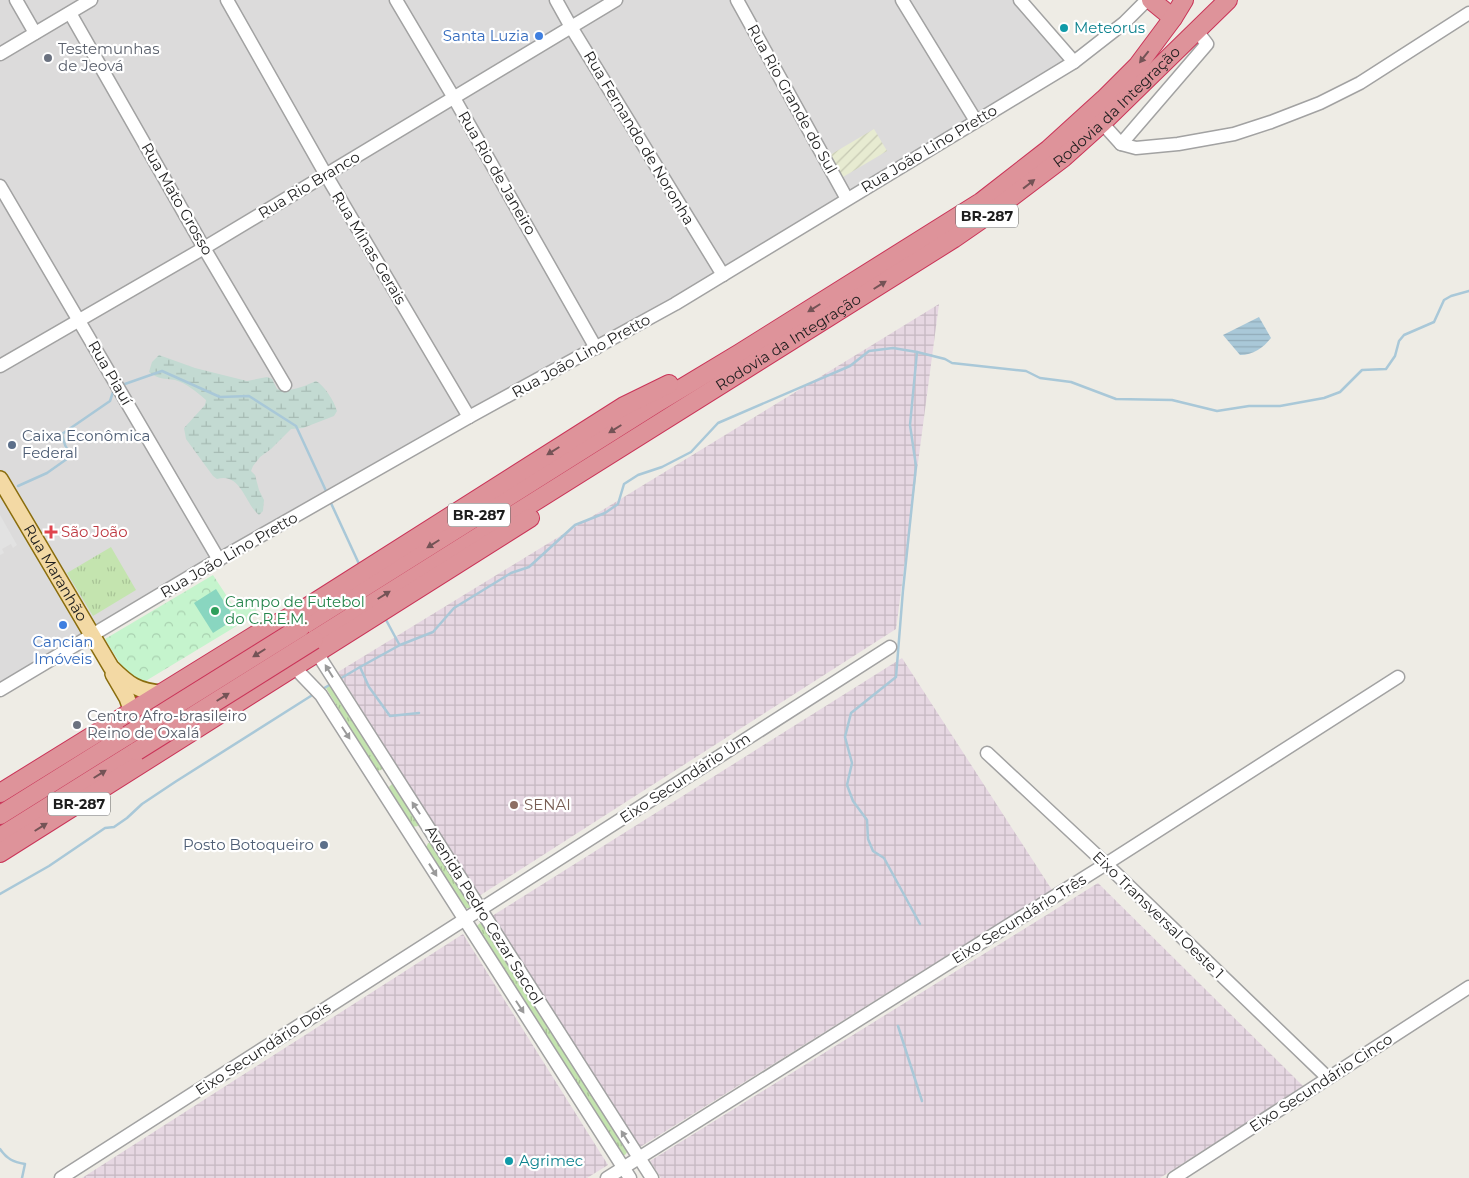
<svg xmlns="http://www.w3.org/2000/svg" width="1469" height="1178" font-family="Montserrat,sans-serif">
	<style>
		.residential { fill: #dcdbdb }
		.industrial { fill: url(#industrial-grid) }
		.farmland { fill: url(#farmland-furrows) }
		.grass { fill: url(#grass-tufts) }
		.wetland { fill: url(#wetland-marsh) }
		.park { fill: url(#park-crowns) }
		.pitch { fill: #89d6c0 }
		.parking { fill: #e2e2e2 }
		.water { fill: url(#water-rules) }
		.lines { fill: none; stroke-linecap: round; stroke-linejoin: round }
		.stream { stroke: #a9c8d8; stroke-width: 2.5 }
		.minor-casing { stroke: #a2a2a2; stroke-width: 15 }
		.major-casing { stroke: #8a6d0d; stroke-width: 18 }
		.highway-casing { stroke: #ca3458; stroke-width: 20 }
		.minor { stroke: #fff; stroke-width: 12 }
		.major { stroke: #f3d9a4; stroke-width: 15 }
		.highway { stroke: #de939a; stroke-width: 18 }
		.highway-bridge-casing { stroke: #ca3458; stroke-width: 20; stroke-linecap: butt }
		.highway-bridge { stroke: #de939a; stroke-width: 18 }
		.oneway { fill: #745356 }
		.oneway2 { fill: #9a9a9a }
		.culture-dot { fill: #0f9aa8; stroke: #fff; stroke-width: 2 }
		.shop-dot { fill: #3f7fe0; stroke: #fff; stroke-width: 2 }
		.worship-dot { fill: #6b7280; stroke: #fff; stroke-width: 2 }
		.service-dot { fill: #5c6f8a; stroke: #fff; stroke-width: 2 }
		.health-dot { fill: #e0444e; stroke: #fff; stroke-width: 2 }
		.leisure-dot { fill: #2e9e5b; stroke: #fff; stroke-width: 2 }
		.education-dot { fill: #8d6e63; stroke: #fff; stroke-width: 2 }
		.labels { text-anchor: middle; stroke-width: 4.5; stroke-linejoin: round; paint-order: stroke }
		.shield { fill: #fff; stroke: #626262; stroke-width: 1 }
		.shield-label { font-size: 14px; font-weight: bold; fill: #1e1e1e }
		.culture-label { font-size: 15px; fill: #0d838f; stroke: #fff; text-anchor: start }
		.shop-label { font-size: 15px; fill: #366cbe; stroke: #fff; text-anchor: end }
		.worship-label { font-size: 15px; fill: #5b616d; stroke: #fff; text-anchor: start }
		.street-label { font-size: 15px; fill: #1e1e1e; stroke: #fff }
		.service-label { font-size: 15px; fill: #4e5e75; stroke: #fff; text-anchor: start }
		.health-label { font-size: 15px; fill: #be3a42; stroke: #fff; text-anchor: start }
		.leisure-label { font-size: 15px; fill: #27864d; stroke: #fff; text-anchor: start }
		.education-label { font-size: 15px; fill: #785e54; stroke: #fff; text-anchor: start }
	</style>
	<defs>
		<pattern id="industrial-grid" width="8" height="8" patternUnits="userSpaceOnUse" patternTransform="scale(1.25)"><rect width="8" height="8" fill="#e6d7e2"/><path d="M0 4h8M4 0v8" fill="none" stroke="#c5b8c1"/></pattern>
		<pattern id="farmland-furrows" width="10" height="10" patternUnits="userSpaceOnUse" patternTransform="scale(1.25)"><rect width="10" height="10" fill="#e7ebd1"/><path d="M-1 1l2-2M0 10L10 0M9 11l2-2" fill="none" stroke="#c6c9b3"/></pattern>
		<pattern id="grass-tufts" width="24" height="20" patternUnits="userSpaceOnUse" patternTransform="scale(1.25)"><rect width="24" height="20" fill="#c4e4af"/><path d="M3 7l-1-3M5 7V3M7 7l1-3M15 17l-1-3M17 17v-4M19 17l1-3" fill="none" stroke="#a8c396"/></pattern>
		<pattern id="wetland-marsh" width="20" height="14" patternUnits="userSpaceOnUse" patternTransform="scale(1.25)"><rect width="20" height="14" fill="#c3dad2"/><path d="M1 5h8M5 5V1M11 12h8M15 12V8" fill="none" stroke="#a7bbb4"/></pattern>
		<pattern id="park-crowns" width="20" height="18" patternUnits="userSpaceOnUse" patternTransform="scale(1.25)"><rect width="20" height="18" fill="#c5f4cd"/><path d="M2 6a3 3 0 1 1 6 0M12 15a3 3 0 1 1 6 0" fill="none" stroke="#a9d1b0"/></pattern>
		<pattern id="water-rules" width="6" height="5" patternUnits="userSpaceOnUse" patternTransform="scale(1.25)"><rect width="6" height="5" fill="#a9c8d8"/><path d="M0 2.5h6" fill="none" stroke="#91abb9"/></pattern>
	</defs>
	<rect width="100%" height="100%" fill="#eeece5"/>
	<path class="residential" d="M 0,0 L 1020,0 L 1074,62 L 847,199 L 0,690 Z"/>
	<g class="industrial">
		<path d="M 939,304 L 896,629 L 479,896 L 338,672 Z"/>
		<path d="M 902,658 L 1052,890 L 637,1149 L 492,916 Z"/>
		<path d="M 1098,883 L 1303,1086 L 1160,1178 L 661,1178 L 650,1161 Z"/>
		<path d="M 463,934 L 608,1165 L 587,1178 L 82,1178 Z"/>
	</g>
	<path class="farmland" d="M 874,129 L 887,151 L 843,177 L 830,155 Z"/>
	<g class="grass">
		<path d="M 111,547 L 136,590 L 93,616 L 67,573 Z"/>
		<path d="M 333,684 L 384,766 L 381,770 L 376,771 L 326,688 Z"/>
		<path d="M 392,784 L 397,784 L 421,822 L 418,826 L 412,827 L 392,795 L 389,787 Z"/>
		<path d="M 428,843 L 434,844 L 471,902 L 471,908 L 464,908 L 426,848 Z"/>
		<path d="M 480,923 L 485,925 L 628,1151 L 625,1155 L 620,1155 L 479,932 L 477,926 Z"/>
	</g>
	<path class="wetland" d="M 159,355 L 195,368 L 247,381 L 267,377 L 272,379 L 277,389 C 289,393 305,386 316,381 C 325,386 334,401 337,411 L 334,416 L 303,428 L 291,429 L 271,449 L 260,457 L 253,466 L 251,471 L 255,475 L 259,490 L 264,500 L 263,511 L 259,515 C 245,504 241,472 217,479 L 213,476 L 186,439 L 184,428 L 205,405 L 206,400 C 197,392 186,383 175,380 C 164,378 159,380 149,372 L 152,362 Z"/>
	<path class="park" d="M 213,575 L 232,604 L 251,602 L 258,613 L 144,682 L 126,673 L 105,639 Z"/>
	<path class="pitch" d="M 216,589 L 235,619 L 213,633 L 194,603 Z"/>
	<path class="parking" d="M 0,515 L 17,545 L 13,548 L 11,544 L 2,549 L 4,553 L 0,555 Z"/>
	<path class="water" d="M 1259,317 L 1271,338 C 1263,348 1253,355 1240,355 L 1223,335 Z"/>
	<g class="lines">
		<g class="stream">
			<path d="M 917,352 L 910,425 L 916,466 L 903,590 L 896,677 L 851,713 L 845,737 L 852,763 L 847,785 L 853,801 L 867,820 L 868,839 L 873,851 L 884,858 L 920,924"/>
			<path d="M 122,385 L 162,371 L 220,397 L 249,396 L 296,426 L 327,493"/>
			<path d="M 18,486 L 47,473 L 71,456 L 65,445 L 62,434 L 110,401 L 113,392"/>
			<path d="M 330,501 L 360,566"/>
			<path d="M 385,618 L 399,644"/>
			<path d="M 338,680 L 360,667"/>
			<path d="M 321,690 L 331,684"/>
			<path d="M 419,713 L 390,716 L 369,687 L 360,667 L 400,645 L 433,632 L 454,608 L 511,573 L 529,567 L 575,525 L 605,513 L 618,504 L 624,484 L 638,475 L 662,467 L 691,452 L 718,423 L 850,366 L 869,351 L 893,348 L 917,352 L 945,359 L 952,363 L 1026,371 L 1040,378 L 1071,382 L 1116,399 L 1172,400 L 1217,411 L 1249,406 L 1280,406 L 1324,398 L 1340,392 L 1362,370 L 1386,369 L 1395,356 L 1399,341 L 1404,335 L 1434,322 L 1444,300 L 1451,296 L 1469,291"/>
			<path d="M 0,894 L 49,866 L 105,828 L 114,827 L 127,818 L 142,804 L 175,782 L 314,694"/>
			<path d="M 898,1026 L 922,1101"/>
			<path d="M 0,1149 C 7,1159 13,1162 25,1164 L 22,1178"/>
		</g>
		<defs>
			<g id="minor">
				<path d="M 16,0 L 35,33"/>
				<path d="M 227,0 L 326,175 L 469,417"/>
				<path d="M 396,0 L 454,98 L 596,348"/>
				<path d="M 556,0 L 571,27 L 723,275"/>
				<path d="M 737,0 L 847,199"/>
				<path d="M 902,0 L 976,121"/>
				<path d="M 1020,0 L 1074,62"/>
				<path d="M 70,13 L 204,248 L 285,385"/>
				<path d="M 0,54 L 91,0"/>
				<path d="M 1102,123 L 1121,144 L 1136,148 L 1178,144 L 1234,134 L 1271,122 L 1320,103 L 1360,83 L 1469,13"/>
				<path d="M 1121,144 L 1207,44 L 1197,31"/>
				<path d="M 0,186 L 219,560"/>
				<path d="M 0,366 L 204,248 L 616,0"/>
				<path d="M 317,653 L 652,1178"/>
				<path d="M 294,667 L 321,695 L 630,1178"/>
				<path d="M 0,690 L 211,564 L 469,417 L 675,304 L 1074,62 L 1124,23 L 1147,0"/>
				<path d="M 987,753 L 1106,864 L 1328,1078"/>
				<path d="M 61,1178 L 890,647"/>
				<path d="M 607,1178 L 1106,864 L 1398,677"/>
				<path d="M 1174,1178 L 1469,987"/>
			</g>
			<g id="major">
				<path id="s1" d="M 0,479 L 111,667 C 128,684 138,692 163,693"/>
				<path d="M 113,674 L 127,698 L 132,712"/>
			</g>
			<g id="highway">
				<path d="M 1151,0 L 1173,18"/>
				<path d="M 301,627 L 657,403 L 740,353 L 981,202 L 1049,149 L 1104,99 L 1138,65 L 1173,18 L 1184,0"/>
				<path id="s2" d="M 314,640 L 953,239 L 992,212 L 1063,158 L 1102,123 L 1228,0"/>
				<path d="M 0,793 L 257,634 L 301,611 L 624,406 L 669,384"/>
				<path d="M 0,815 L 128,735"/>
				<path d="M 0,837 L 137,751"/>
				<path d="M 0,853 L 530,518"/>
			</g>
		</defs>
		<use href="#minor" class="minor-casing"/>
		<use href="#major" class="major-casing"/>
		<use href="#highway" class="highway-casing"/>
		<use href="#minor" class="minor"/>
		<use href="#major" class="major"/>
		<use href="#highway" class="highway"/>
		<defs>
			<g id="highway-bridge">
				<path d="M 128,735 L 301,627"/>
				<path d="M 137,751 L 314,640"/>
			</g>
		</defs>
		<use href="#highway-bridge" class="highway-bridge-casing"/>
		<use href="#highway-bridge" class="highway-bridge"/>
	</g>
	<defs><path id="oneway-solid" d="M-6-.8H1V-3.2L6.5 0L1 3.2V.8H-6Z" transform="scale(1.25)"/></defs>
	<g class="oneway">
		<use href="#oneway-solid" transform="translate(1144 57) rotate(128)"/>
		<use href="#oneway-solid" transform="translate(1029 184) rotate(-38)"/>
		<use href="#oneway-solid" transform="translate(880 285) rotate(-32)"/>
		<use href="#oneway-solid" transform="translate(814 308) rotate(148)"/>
		<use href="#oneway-solid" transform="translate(615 429) rotate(148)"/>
		<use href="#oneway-solid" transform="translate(553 451) rotate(148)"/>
		<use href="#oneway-solid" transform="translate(433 544) rotate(148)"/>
		<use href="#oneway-solid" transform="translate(384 595) rotate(-32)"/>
		<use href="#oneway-solid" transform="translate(259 653) rotate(148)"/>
		<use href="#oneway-solid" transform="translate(223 697) rotate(-32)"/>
		<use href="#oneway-solid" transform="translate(100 774) rotate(-32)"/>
		<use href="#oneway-solid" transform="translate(41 827) rotate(-32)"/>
	</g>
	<g class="oneway2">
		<use href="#oneway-solid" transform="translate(329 671) rotate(-122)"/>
		<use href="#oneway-solid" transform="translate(346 733) rotate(57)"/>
		<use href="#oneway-solid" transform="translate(416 808) rotate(-123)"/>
		<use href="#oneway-solid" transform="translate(433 870) rotate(58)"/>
		<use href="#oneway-solid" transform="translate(520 1007) rotate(57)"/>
		<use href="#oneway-solid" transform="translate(625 1137) rotate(-122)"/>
	</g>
	<g class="culture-dot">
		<circle cx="1064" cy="28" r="5"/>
		<circle cx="509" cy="1161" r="5"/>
	</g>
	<g class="shop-dot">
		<circle cx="539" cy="36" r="5"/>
		<circle cx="63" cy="625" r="5"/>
	</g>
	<g class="worship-dot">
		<circle cx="48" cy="58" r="5"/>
		<circle cx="77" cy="725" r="5"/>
	</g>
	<g class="service-dot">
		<circle cx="12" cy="445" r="5"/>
		<circle cx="324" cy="845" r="5"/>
	</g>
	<path class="health-dot" d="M48.5 524.5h5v5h5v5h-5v5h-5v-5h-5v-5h5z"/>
	<circle class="leisure-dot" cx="215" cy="611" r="5"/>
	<circle class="education-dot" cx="514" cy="805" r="5"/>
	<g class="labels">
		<g class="shield">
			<rect x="956" y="204.5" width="62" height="23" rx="4"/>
			<rect x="448" y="503.5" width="62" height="23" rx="4"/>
			<rect x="48" y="792.5" width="62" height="23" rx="4"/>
		</g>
		<g class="shield-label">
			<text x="987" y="221">BR-287</text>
			<text x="479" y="520">BR-287</text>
			<text x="79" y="809">BR-287</text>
		</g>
		<g class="culture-label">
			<text x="1074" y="33">Meteorus</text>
			<text x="519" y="1166">Agrimec</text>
		</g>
		<g class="shop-label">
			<text x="529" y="41">Santa Luzia</text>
			<text x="63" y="647" text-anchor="middle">Cancian<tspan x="63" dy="17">Imóveis</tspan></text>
		</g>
		<g class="worship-label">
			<text x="58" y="54">Testemunhas<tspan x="58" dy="17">de Jeová</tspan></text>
			<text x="87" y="721">Centro Afro-brasileiro<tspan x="87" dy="17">Reino de Oxalá</tspan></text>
		</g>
		<g class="street-label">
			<text transform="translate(792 99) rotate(61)" y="5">Rua Rio Grande do Sul</text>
			<text dy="5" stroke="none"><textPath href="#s2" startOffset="965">Rodovia da Integração</textPath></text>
			<text transform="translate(639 138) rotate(59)" y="5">Rua Fernando de Noronha</text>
			<text transform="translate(929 149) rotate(-31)" y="5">Rua João Lino Pretto</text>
			<text transform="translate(497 173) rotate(60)" y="5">Rua Rio de Janeiro</text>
			<text transform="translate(309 185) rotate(-31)" y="5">Rua Rio Branco</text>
			<text transform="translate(177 199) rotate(60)" y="5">Rua Mato Grosso</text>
			<text transform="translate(369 248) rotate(59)" y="5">Rua Minas Gerais</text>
			<text dy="5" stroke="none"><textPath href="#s2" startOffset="560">Rodovia da Integração</textPath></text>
			<text transform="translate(581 356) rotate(-29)" y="5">Rua João Lino Pretto</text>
			<text transform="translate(110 373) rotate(60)" y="5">Rua Piauí</text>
			<text transform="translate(229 555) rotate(-30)" y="5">Rua João Lino Pretto</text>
			<text dy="5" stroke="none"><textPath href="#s1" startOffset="109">Rua Maranhão</textPath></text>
			<text transform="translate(685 778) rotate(-33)" y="5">Eixo Secundário Um</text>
			<text transform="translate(484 915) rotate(58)" y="5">Avenida Pedro Cezar Saccol</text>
			<text transform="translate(1158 915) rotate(44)" y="5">Eixo Transversal Oeste 1</text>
			<text transform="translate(1019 919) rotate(-32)" y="5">Eixo Secundário Três</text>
			<text transform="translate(263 1049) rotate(-33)" y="5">Eixo Secundário Dois</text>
			<text transform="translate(1321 1083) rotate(-33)" y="5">Eixo Secundário Cinco</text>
		</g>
		<g class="service-label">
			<text x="22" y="441">Caixa Econômica<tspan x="22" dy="17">Federal</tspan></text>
			<text x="314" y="850" text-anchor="end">Posto Botoqueiro</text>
		</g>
		<g class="health-label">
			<text x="61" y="537">São João</text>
		</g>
		<g class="leisure-label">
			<text x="225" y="607">Campo de Futebol<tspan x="225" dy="17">do C.R.E.M.</tspan></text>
		</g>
		<g class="education-label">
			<text x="524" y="810">SENAI</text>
		</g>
	</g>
</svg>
